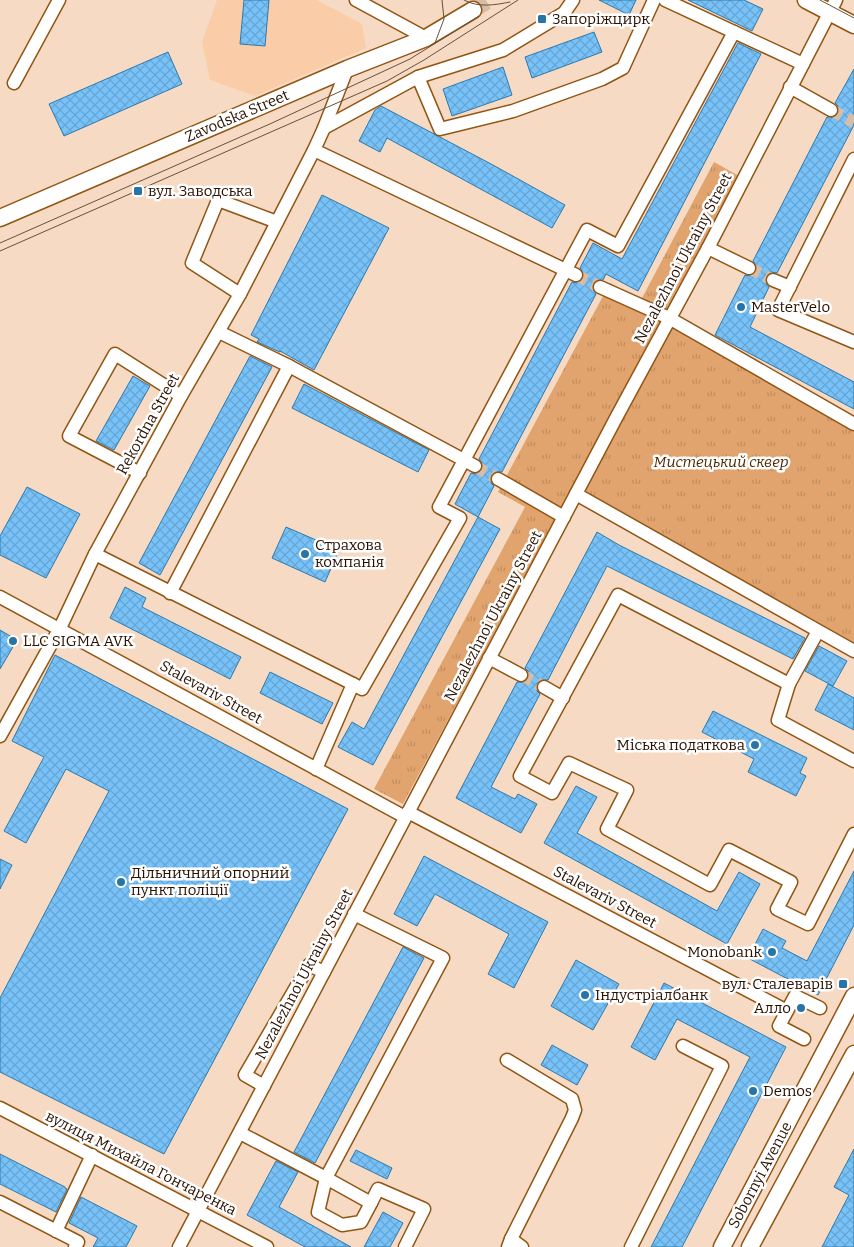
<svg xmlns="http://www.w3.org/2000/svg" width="854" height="1247" font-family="Bitter,serif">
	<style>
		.built { fill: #facda8 }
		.park { fill: url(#park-tufts) }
		.building { fill: url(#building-cross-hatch); stroke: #2d7aad }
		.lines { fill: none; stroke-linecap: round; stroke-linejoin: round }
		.minor-tunnel { stroke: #d7bca6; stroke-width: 12; stroke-dasharray: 12 6; stroke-linecap: butt }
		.major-tunnel { stroke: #d7bca6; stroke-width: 16; stroke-dasharray: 16 8; stroke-linecap: butt }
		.minor-casing { stroke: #915514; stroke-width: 15 }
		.major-casing { stroke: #915514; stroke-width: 19 }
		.minor { stroke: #fff; stroke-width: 12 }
		.major { stroke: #fff; stroke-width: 16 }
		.tram { stroke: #69503d; stroke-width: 1 }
		.poi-dot { fill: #2774a6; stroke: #fff; stroke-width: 2 }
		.labels { text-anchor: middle; stroke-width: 5; stroke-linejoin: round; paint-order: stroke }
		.poi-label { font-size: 15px; fill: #291100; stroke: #fff; text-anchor: start }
		.street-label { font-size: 15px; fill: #291100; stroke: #fff }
		.park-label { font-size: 15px; font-style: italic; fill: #4d2900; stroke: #fff }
	</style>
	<defs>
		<pattern id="park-tufts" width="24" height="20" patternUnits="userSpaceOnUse" patternTransform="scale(1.25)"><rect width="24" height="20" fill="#e1a46e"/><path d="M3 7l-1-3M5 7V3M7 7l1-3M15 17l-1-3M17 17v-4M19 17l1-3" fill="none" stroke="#c18c5e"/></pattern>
		<pattern id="building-cross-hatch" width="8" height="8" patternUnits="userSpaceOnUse" patternTransform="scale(1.25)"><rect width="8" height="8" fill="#77c2f9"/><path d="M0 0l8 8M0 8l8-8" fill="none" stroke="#67a6d4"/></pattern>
	</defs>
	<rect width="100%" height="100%" fill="#f6dac3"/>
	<path class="built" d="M 217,0 L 317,0 L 362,24 L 366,48 L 255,96 L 210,80 L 202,42 Z"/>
	<g class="park">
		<path d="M 714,162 L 739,176 L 403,804 L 374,789 L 525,507 L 498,492 L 610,283 L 641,300 Z"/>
		<path d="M 669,318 L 854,423 L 854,651 L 576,494 Z"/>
	</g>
	<g class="building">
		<path d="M 244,0 L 269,0 L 265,46 L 240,44 Z"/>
		<path d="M 599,0 L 636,0 L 629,15 Z"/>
		<path d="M 688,0 L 744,0 L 763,9 L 752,31 Z"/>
		<path d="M 594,32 L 602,52 L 532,78 L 525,57 Z"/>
		<path d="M 738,43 L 761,54 L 638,291 L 606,274 L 603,280 L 595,281 L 592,287 L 596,294 L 502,472 L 494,472 L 491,475 L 491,483 L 494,486 L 478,517 L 455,504 L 471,473 L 476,474 L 482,470 L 483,465 L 479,459 L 572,282 L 577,283 L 583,279 L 584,274 L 580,268 L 593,243 L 622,259 Z"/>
		<path d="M 168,52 L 182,84 L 64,136 L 49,104 Z"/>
		<path d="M 503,67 L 512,95 L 452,116 L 443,89 Z"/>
		<path d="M 854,69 L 854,125 L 777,273 L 771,272 L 766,276 L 765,282 L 769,287 L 750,327 L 854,382 L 854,409 L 715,335 L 745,275 L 750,276 L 756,272 L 757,267 L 753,261 L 827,117 L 835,117 L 838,114 L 838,106 L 835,103 Z"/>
		<path d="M 381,106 L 493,165 L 565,205 L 552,228 L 387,138 L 380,152 L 359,141 L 375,110 Z"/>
		<path d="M 322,195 L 389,228 L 314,370 L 280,351 L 280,352 L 257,342 L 259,339 L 251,335 Z"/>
		<path d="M 250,356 L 272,367 L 160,575 L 139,563 Z"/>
		<path d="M 133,376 L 150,386 L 114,450 L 96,441 Z"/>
		<path d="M 304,384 L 429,450 L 418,472 L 292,408 Z"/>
		<path d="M 27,487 L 80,514 L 46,578 L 0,555 L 0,536 Z"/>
		<path d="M 478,517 L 500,529 L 373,765 L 338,747 L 352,722 L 364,729 Z"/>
		<path d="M 286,527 L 339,550 L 325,582 L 272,558 Z"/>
		<path d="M 597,532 L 619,545 L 805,638 L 793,659 L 607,566 L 548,680 L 540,680 L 537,683 L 537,691 L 540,694 L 491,787 L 515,799 L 518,794 L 537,804 L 521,833 L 456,798 L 517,682 L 525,682 L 528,678 L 528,671 L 525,668 Z"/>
		<path d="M 125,587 L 146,598 L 142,607 L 241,657 L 230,679 L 110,618 Z"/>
		<path d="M 0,630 L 17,640 L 0,669 Z"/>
		<path d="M 819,646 L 847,661 L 833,686 L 805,671 Z"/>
		<path d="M 55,655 L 348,809 L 164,1154 L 0,1072 L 0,998 L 109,791 L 66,769 L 26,843 L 4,831 L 44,757 L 12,741 Z"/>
		<path d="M 270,672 L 333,703 L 322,724 L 260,693 Z"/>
		<path d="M 828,684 L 854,698 L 854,730 L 815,710 Z"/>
		<path d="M 713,711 L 807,758 L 800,773 L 806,776 L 796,796 L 748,772 L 754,759 L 702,732 Z"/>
		<path d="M 576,786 L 597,797 L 577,833 L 717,911 L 739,872 L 760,884 L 727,944 L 544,843 Z"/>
		<path d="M 424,856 L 548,922 L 514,988 L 488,974 L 509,934 L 435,894 L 417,926 L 394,914 Z"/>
		<path d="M 0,859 L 12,865 L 0,889 Z"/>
		<path d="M 854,871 L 854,925 L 818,995 L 748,958 L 763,929 L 786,941 L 782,948 L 807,961 Z"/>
		<path d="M 403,947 L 424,958 L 315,1163 L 294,1152 Z"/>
		<path d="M 576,960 L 619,984 L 593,1030 L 551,1006 Z"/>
		<path d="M 664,983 L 786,1047 L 682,1247 L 651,1247 L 750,1057 L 677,1019 L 655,1060 L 631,1047 Z"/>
		<path d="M 552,1045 L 588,1065 L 577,1085 L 541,1065 Z"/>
		<path d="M 854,1149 L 854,1247 L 822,1247 L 849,1195 L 834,1187 Z"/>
		<path d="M 356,1150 L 392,1168 L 387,1179 L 350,1161 Z"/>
		<path d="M 0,1154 L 65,1187 L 65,1188 L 67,1189 L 56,1212 L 0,1184 Z"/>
		<path d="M 276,1161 L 298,1172 L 279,1207 L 351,1247 L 305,1247 L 247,1215 Z"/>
		<path d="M 81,1197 L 137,1226 L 126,1247 L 93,1247 L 98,1238 L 69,1223 Z"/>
		<path d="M 383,1212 L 403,1223 L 390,1247 L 364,1247 Z"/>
	</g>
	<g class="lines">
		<g class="minor-tunnel">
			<path d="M 831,110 L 854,122"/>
			<path d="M 749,268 L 773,280"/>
			<path d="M 576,275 L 600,287"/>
			<path d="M 475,466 L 498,479"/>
			<path d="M 521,675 L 544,687"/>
		</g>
		<path class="major-tunnel" d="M 473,10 L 490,0"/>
		<defs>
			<g id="minor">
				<path d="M 356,0 L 426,38"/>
				<path d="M 665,0 L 803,64"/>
				<path d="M 418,77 L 440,129 L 513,111 L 602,79 L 623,68 L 654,0"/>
				<path d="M 14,83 L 59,0"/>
				<path d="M 790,87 L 831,110"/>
				<path d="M 324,128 L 418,77 L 503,50 L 564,13 L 573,0"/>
				<path d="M 314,150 L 576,275"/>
				<path d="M 854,159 L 778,310 L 854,342"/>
				<path d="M 708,248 L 749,268"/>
				<path d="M 773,280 L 790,287"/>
				<path d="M 600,287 L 669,318 L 854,424"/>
				<path d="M 240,294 L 192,263 L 218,200 L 277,222"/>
				<path d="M 219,332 L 289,366 L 475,466"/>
				<path d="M 140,473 L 69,436 L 115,354 L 181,396"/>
				<path d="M 498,479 L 564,517"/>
				<path d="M 576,494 L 854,651"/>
				<path d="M 95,554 L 353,684"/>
				<path d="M 170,593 L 289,366"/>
				<path d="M 0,597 L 405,817"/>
				<path d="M 818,631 L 789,684 L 778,720 L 854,761"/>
				<path d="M 489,658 L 521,675"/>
				<path d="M 789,684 L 618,595 L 520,776 L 552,793 L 569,763 L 627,790 L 607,829 L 710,885 L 729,850 L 791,882 L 777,909 L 808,924 L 854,834"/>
				<path d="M 544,687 L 563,698"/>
				<path d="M 0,736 L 60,628 L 95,554 L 181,396 L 240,294 L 314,150 L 324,128 L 347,69"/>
				<path d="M 316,769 L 353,684 L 362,689 L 460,518 L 439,507 L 587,230 L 618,246 L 734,32"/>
				<path d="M 408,812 L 787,1011"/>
				<path d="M 804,1039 L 779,1026 L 795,996 L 820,1008"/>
				<path d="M 507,1060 L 572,1099 L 575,1110 L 572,1118 L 511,1239"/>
				<path d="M 264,1086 L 245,1075 L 309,965 L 324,972"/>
				<path d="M 0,1108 L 267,1247"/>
				<path d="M 240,1133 L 326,1178 L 443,958 L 354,914"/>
				<path d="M 326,1178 L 371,1203 L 361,1222 L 342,1225 L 318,1212 Z"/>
				<path d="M 0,1202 L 78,1242 L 75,1247"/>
				<path d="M 371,1203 L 378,1189 L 424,1209 L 405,1247"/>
				<path d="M 56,1231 L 92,1155"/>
				<path d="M 179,1247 L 616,418 L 708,248 L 836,0"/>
				<path d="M 508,1247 L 511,1239 L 522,1247"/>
				<path d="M 631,1247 L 722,1066 L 683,1046"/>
			</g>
			<g id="major">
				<path d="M 806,0 L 854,25"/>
				<path d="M 0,218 L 347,69 L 426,38 L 473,10"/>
				<path d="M 722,1247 L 854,996"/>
				<path d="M 750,1247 L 854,1054"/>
			</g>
		</defs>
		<use href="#minor" class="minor-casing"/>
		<use href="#major" class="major-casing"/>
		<use href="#minor" class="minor"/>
		<use href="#major" class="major"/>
		<g class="tram">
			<path d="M 464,0 C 478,8 495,5 510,2"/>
			<path d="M 820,0 L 854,18"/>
			<path d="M 435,43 L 444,19 L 442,0"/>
			<path d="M 0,243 L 272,123 L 410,59 L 479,16"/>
			<path d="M 0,251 L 387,81 L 424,60 L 518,0"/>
		</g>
	</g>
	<g class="poi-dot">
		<rect x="537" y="14" width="10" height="10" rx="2.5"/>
		<rect x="133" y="186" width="10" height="10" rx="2.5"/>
		<circle cx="741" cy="307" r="5"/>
		<circle cx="305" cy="554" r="5"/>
		<circle cx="13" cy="641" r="5"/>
		<circle cx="755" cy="745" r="5"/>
		<circle cx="121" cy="882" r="5"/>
		<circle cx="772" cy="952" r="5"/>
		<rect x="838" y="979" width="10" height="10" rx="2.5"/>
		<circle cx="585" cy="995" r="5"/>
		<circle cx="801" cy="1008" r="5"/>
		<circle cx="753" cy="1091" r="5"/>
	</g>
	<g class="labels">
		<g class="poi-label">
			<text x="552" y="24">Запоріжцирк</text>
			<text x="148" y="196">вул. Заводська</text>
			<text x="751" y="312">MasterVelo</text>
			<text x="315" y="550">Страхова<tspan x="315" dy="17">компанія</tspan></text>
			<text x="23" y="646">LLC SIGMA AVK</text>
			<text x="745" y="750" text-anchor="end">Міська податкова</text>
			<text x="131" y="878">Дільничний опорний<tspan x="131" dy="17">пункт поліції</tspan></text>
			<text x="762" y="957" text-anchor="end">Monobank</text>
			<text x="833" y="989" text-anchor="end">вул. Сталеварів</text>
			<text x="595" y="1000">Індустріалбанк</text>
			<text x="791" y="1013" text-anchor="end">Алло</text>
			<text x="763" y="1096">Demos</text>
		</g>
		<g class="street-label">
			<text transform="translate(237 116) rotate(-23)" y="5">Zavodska Street</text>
			<text transform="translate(683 258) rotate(-62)" y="5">Nezalezhnoi Ukrainy Street</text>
			<text transform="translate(148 424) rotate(-61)" y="5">Rekordna Street</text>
			<text transform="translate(493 616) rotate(-62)" y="5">Nezalezhnoi Ukrainy Street</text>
			<text transform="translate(211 692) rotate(29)" y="5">Stalevariv Street</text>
			<text transform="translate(605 897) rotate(28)" y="5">Stalevariv Street</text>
			<text transform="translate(304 974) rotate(-62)" y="5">Nezalezhnoi Ukrainy Street</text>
			<text transform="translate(141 1163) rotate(27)" y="5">вулиця Михайла Гончаренка</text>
			<text transform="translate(760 1175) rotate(-62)" y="5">Sobornyi Avenue</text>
		</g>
		<g class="park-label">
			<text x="721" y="467">Мистецький сквер</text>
		</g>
	</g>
</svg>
